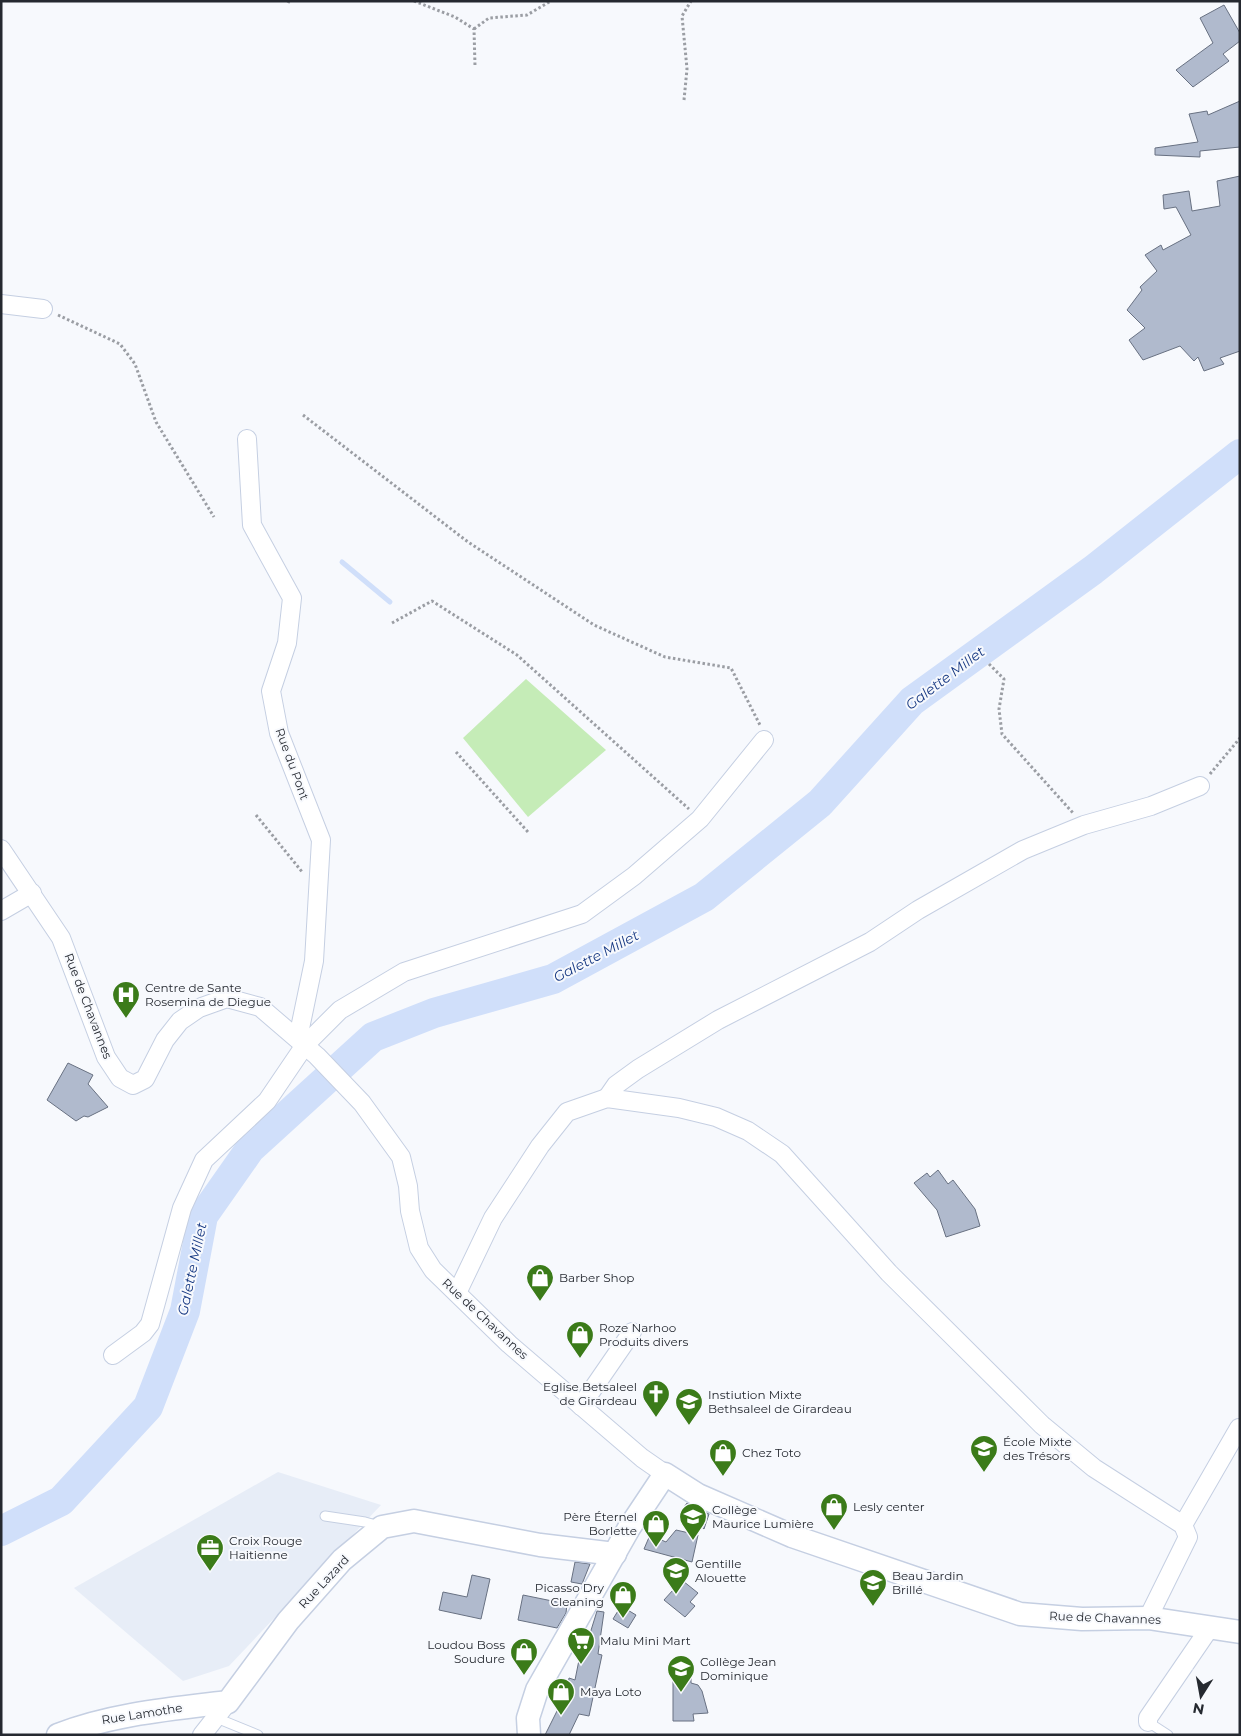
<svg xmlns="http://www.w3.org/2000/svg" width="1241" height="1736" font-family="Montserrat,sans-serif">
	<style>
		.built { fill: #e7edf7 }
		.green { fill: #c5ecb7 }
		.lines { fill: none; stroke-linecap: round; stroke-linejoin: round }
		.stream { stroke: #d0dffa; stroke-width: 5 }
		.river { stroke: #d0dffa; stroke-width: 30 }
		.building { fill: #b0bacd; stroke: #687182 }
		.service-casing { stroke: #c5cfe2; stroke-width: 11 }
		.minor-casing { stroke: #c5cfe2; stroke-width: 20 }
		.tertiary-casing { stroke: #c5cfe2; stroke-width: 25 }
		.path { stroke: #9b9ea4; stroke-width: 3; stroke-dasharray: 2.5 2.5; stroke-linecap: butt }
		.service { stroke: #fff; stroke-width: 9 }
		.minor { stroke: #fff; stroke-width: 18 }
		.tertiary { stroke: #fff; stroke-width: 22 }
		.labels { text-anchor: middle; stroke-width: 4; stroke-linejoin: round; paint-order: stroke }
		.street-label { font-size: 12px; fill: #252930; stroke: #f7f9fd }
		.poi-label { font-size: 12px; fill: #252930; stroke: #f7f9fd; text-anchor: start }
		.water-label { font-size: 14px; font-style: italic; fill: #173983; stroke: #f7f9fd }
	</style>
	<rect width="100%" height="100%" fill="#f7f9fd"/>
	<path class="built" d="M 278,1472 L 381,1505 L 229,1666 L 183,1681 L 74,1588 Z"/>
	<path class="green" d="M 526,679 L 606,750 L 528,817 L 463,738 Z"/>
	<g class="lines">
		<path class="stream" d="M 342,562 L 390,602"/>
		<path class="river" d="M 1,1531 L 61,1501 L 148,1407 L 185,1311 L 203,1216 L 250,1149 L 373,1037 L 434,1013 L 553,979 L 704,897 L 820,803 L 912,701 L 1093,570 L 1240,454"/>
	</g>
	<g class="building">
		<path d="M 1224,5 L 1240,33 L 1240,41 L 1223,54 L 1229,61 L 1193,87 L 1176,70 L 1213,43 L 1200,18 Z"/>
		<path d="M 1240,101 L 1240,147 L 1200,151 L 1200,157 L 1155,155 L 1155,148 L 1198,142 L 1189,114 L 1207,111 L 1208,115 Z"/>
		<path d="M 1240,176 L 1240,351 L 1220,358 L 1224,364 L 1204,371 L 1198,357 L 1194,361 L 1180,346 L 1143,360 L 1129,340 L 1145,328 L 1127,310 L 1142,290 L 1140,287 L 1157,271 L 1145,255 L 1161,245 L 1163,250 L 1191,235 L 1176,207 L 1164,209 L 1163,195 L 1189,191 L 1192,211 L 1220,206 L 1217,181 Z"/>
		<path d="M 68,1063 L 93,1075 L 88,1084 L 108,1107 L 88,1117 L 84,1116 L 76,1121 L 47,1100 Z"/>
		<path d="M 938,1170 L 948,1184 L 953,1180 L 975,1209 L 980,1226 L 946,1237 L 937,1210 L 914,1183 L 927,1173 L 930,1177 Z"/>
		<path d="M 687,1503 L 709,1514 L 704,1529 L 682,1510 Z"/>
		<path d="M 676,1530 L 698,1535 L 692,1562 L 644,1549 L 650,1535 L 666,1542 Z"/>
		<path d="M 575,1562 L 590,1564 L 582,1584 L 571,1582 Z"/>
		<path d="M 472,1575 L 490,1579 L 481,1619 L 439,1610 L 443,1592 L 467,1597 Z"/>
		<path d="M 678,1577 L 698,1593 L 690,1602 L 695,1606 L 685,1617 L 664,1600 L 673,1590 L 670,1587 Z"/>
		<path d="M 523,1595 L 567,1604 L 566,1613 L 557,1628 L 518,1620 Z"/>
		<path d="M 621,1606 L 636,1615 L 628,1628 L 613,1619 Z"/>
		<path d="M 597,1611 L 604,1612 L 598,1654 L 602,1655 L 589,1716 L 579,1714 L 569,1735 L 545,1735 L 558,1709 L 563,1684 L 568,1685 L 569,1678 L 575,1680 L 581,1650 L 586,1640 L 588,1640 Z"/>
		<path d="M 691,1672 L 691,1683 L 698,1685 L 702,1691 L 708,1713 L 693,1714 L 694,1721 L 673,1721 L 673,1673 Z"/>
	</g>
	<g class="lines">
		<defs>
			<g id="service">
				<path d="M 325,1516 L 365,1522 L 380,1526"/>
				<path d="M 214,1717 L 258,1735"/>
				<path d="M 1148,1722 L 1168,1735"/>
			</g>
			<g id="minor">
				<path d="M 1,304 L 43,309"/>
				<path d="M 247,439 L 252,525 L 292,598 L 287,643 L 271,691 L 279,733 L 321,840 L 314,961 L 298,1038"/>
				<path d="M 1,849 L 61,938 L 106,1057 L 120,1078 L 133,1085 L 145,1079 L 165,1040 L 180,1021 L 199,1008 L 227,998 L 260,1007 L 317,1056 L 362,1103 L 401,1157 L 408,1186 L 410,1211 L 419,1248 L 433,1270 L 509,1344 L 642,1458 L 665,1474"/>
				<path d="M 1,911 L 32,893"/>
				<path d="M 607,1098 L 616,1085 L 638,1069 L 718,1020 L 870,942 L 918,910 L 1023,850 L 1084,825 L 1151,806 L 1200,786"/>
				<path d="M 457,1293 L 493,1218 L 540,1146 L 567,1112 L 607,1098 L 679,1108 L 716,1117 L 748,1131 L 782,1154 L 889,1273 L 1042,1425 L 1094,1468 L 1183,1525 L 1188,1537 L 1148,1618"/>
				<path d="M 113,1355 L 143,1333 L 150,1324 L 182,1208 L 204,1160 L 267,1101 L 305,1045 L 340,1010 L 404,972 L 582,914 L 634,876 L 700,819 L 764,740"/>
				<path d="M 581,1406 L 632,1332"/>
				<path d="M 1183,1525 L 1239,1428"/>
				<path d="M 1148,1722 L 1148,1718 L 1211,1626"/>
				<path d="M 202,1735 L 228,1702"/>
			</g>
			<g id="tertiary">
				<path d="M 58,1735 C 112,1714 170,1709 228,1702 L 288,1621 L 342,1560 L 382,1527 L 414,1521 L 540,1545 L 615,1554"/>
				<path d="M 529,1735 L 528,1718 L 537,1690 L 629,1528 L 665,1474 L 698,1495 L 792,1536 L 1020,1614 L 1082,1619 L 1148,1618 L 1240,1632"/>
			</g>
		</defs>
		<use href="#service" class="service-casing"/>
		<use href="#minor" class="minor-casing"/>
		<use href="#tertiary" class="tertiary-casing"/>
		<g class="path">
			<path d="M 414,1 L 455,17 L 474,29 L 475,66"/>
			<path d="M 288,3 L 289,1"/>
			<path d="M 474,29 L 489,18 L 527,15 L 551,1"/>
			<path d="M 684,100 L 687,69 L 682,16 L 691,1"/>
			<path d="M 58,315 L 120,344 L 135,364 L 156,422 L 214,517"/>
			<path d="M 303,415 L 468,542 L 594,625 L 665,657 L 731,668 L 760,725"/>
			<path d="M 392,623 L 432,601 L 517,655 L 689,809"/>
			<path d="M 989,664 L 1004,679 L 999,709 L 1002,734 L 1073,813"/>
			<path d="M 456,752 L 528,832"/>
			<path d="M 1210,774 L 1240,738"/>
			<path d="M 256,815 L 303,873"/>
		</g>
		<use href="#service" class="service"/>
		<use href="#minor" class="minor"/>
		<use href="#tertiary" class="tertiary"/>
	</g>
	<defs>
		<symbol id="hospital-pin" viewBox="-11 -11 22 30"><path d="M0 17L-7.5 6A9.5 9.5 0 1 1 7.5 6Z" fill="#3b7b19" stroke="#f7f9fd"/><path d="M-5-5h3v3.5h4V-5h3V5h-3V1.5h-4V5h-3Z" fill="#fff"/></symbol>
		<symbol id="shop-pin" viewBox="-11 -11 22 30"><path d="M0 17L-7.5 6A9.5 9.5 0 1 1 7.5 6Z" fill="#3b7b19" stroke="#f7f9fd"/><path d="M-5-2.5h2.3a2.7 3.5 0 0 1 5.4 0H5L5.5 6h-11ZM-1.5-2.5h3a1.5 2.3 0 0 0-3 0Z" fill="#fff"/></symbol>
		<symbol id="church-pin" viewBox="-11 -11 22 30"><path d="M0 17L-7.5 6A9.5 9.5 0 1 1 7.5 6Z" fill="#3b7b19" stroke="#f7f9fd"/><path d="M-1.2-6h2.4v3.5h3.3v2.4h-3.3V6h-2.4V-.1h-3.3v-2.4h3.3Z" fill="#fff"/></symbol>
		<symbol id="university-pin" viewBox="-11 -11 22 30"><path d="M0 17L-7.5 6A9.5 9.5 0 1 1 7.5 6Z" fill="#3b7b19" stroke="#f7f9fd"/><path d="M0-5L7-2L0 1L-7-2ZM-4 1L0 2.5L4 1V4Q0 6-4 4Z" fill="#fff"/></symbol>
		<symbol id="school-pin" viewBox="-11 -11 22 30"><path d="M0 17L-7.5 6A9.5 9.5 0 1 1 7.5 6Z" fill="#3b7b19" stroke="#f7f9fd"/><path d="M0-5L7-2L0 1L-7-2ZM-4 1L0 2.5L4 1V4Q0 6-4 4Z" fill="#fff"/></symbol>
		<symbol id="office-pin" viewBox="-11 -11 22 30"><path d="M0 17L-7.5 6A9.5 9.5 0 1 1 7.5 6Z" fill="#3b7b19" stroke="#f7f9fd"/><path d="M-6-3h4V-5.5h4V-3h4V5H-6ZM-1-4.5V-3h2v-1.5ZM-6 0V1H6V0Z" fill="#fff"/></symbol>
		<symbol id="supermarket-pin" viewBox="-11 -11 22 30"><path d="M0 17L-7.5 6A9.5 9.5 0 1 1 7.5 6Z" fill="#3b7b19" stroke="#f7f9fd"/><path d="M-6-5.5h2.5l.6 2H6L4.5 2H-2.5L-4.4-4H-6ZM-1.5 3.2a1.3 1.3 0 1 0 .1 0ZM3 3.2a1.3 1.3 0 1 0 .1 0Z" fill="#fff"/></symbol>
	</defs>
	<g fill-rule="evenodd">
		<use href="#hospital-pin" x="110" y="979" width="32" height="43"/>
		<use href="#shop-pin" x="524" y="1262" width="32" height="43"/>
		<use href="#shop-pin" x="564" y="1319" width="32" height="43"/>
		<use href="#church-pin" x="640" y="1378" width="32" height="43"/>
		<use href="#university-pin" x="673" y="1386" width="32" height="43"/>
		<use href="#school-pin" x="968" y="1433" width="32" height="43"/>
		<use href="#shop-pin" x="707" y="1437" width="32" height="43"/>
		<use href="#shop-pin" x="818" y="1491" width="32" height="43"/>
		<use href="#school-pin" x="677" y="1501" width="32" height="43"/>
		<use href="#shop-pin" x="640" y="1508" width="32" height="43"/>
		<use href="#office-pin" x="194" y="1532" width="32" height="43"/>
		<use href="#school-pin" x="660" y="1555" width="32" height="43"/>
		<use href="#school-pin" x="857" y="1567" width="32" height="43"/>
		<use href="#shop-pin" x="607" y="1579" width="32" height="43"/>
		<use href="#supermarket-pin" x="565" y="1625" width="32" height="43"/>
		<use href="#shop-pin" x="508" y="1636" width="32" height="43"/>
		<use href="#school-pin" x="665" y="1653" width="32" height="43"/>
		<use href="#shop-pin" x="545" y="1676" width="32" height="43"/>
	</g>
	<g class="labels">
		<g class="street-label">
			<text transform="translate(292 764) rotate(70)" y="4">Rue du Pont</text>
			<text transform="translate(88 1006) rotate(69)" y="4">Rue de Chavannes</text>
			<text transform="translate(485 1319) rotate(43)" y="4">Rue de Chavannes</text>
			<text transform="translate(324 1582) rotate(-47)" y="4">Rue Lazard</text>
			<text transform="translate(1105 1618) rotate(2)" y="4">Rue de Chavannes</text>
			<text transform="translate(142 1714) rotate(-9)" y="4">Rue Lamothe</text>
		</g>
		<g class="poi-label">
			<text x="145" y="992">Centre de Sante<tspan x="145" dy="14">Rosemina de Diegue</tspan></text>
			<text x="559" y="1282">Barber Shop</text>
			<text x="599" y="1332">Roze Narhoo<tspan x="599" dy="14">Produits divers</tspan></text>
			<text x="637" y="1391" text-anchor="end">Eglise Betsaleel<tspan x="637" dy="14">de Girardeau</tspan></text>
			<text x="708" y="1399">Instiution Mixte<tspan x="708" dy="14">Bethsaleel de Girardeau</tspan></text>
			<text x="1003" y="1446">École Mixte<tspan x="1003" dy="14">des Trésors</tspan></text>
			<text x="742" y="1457">Chez Toto</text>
			<text x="853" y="1511">Lesly center</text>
			<text x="712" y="1514">Collège<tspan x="712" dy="14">Maurice Lumière</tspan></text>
			<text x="637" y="1521" text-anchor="end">Père Éternel<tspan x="637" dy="14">Borlette</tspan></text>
			<text x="229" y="1545">Croix Rouge<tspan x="229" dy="14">Haitienne</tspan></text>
			<text x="695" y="1568">Gentille<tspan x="695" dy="14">Alouette</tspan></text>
			<text x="892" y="1580">Beau Jardin<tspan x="892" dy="14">Brillé</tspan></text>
			<text x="604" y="1592" text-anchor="end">Picasso Dry<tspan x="604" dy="14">Cleaning</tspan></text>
			<text x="600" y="1645">Malu Mini Mart</text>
			<text x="505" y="1649" text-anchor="end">Loudou Boss<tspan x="505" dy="14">Soudure</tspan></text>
			<text x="700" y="1666">Collège Jean<tspan x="700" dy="14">Dominique</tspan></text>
			<text x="580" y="1696">Maya Loto</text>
		</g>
		<g class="water-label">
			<text transform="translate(945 678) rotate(-37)" y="5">Galette Millet</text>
			<text transform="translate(596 956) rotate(-28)" y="5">Galette Millet</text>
			<text transform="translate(192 1269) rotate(-78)" y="5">Galette Millet</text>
		</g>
	</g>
	<rect width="1241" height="1736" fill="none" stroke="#252930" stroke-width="5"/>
	<g transform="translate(1201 1696) rotate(191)" stroke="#f7f9fd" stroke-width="4" paint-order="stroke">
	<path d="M0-4L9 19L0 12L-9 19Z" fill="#252930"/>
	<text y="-8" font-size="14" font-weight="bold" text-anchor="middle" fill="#252930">N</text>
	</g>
</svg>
